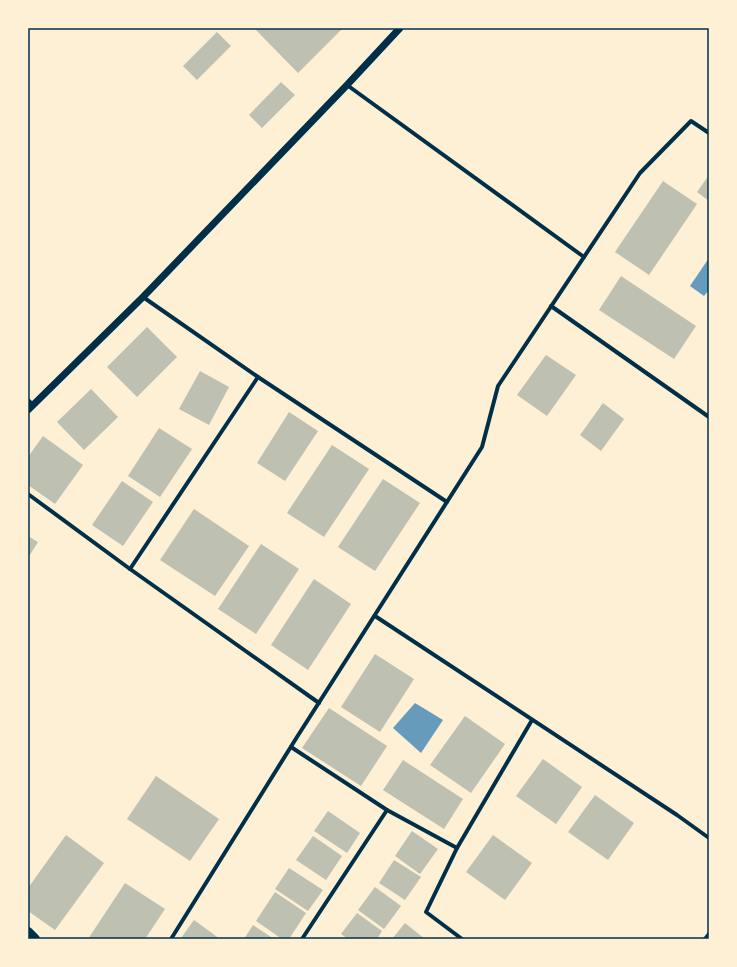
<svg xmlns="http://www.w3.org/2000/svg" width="737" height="967" font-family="'DejaVu Sans',sans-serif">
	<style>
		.water { fill: #669bbc }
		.building { fill: #bec0b2 }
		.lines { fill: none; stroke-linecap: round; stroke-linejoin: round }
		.minor { stroke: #003049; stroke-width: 4 }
		.tertiary { stroke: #003049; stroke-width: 7 }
		.primary { stroke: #003049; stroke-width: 10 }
		.neatline { fill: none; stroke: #003049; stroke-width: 1.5 }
	</style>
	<rect width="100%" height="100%" fill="#fdf0d5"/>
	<g class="water">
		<path d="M 709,258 L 709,290 L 704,296 L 690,286 Z"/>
		<path d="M 415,703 L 443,720 L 421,753 L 393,728 Z"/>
	</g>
	<g class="building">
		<path d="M 254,28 L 343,28 L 298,73 Z"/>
		<path d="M 217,32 L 231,46 L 197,80 L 183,66 Z"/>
		<path d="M 281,82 L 295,95 L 262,128 L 249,115 Z"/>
		<path d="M 709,175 L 709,201 L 697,192 Z"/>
		<path d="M 663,181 L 697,204 L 649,275 L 615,252 Z"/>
		<path d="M 621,276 L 696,326 L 674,359 L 599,310 Z"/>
		<path d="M 147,327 L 177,357 L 137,397 L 107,367 Z"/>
		<path d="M 546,355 L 576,375 L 547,416 L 517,395 Z"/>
		<path d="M 200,371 L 229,387 L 209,425 L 179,409 Z"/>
		<path d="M 91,389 L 118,417 L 84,450 L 57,422 Z"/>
		<path d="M 603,403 L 624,419 L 601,451 L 580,435 Z"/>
		<path d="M 289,412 L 318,431 L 285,481 L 257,463 Z"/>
		<path d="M 159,428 L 192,449 L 160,497 L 128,476 Z"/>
		<path d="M 43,436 L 83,465 L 55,504 L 28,485 L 28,457 Z"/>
		<path d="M 332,445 L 369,469 L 324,537 L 287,513 Z"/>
		<path d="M 383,479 L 420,503 L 375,571 L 338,547 Z"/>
		<path d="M 122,481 L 153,502 L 123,546 L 92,525 Z"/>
		<path d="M 194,509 L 249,546 L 215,596 L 160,560 Z"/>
		<path d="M 28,536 L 38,542 L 28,558 Z"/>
		<path d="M 261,544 L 299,569 L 256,634 L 218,609 Z"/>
		<path d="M 314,579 L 351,604 L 308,670 L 271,645 Z"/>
		<path d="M 375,654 L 414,679 L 380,732 L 341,707 Z"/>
		<path d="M 329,708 L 387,746 L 361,786 L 302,748 Z"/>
		<path d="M 465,716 L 505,744 L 471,793 L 430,765 Z"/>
		<path d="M 543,759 L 582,787 L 556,824 L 516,796 Z"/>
		<path d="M 403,760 L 463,799 L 444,829 L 383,790 Z"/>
		<path d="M 156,776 L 219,819 L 190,861 L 127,819 Z"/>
		<path d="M 595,795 L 634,823 L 608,860 L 568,832 Z"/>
		<path d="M 328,811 L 360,833 L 347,853 L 314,831 Z"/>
		<path d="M 412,831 L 438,849 L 420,874 L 395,856 Z"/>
		<path d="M 66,835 L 104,863 L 55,930 L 28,911 L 28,888 Z"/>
		<path d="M 493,835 L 532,863 L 505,900 L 466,872 Z"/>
		<path d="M 313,836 L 342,856 L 326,880 L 296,860 Z"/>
		<path d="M 394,860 L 421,877 L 405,900 L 379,883 Z"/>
		<path d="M 289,868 L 323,890 L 308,911 L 275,889 Z"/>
		<path d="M 125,883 L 165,909 L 145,939 L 88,939 Z"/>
		<path d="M 375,887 L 401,906 L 384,929 L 358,910 Z"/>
		<path d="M 275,892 L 306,913 L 289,939 L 282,939 L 256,921 Z"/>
		<path d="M 357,913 L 382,931 L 377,939 L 348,939 L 341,934 Z"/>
		<path d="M 194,920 L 220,939 L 183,939 L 181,938 Z"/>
		<path d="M 405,923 L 425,939 L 392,939 Z"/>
		<path d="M 253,925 L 274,939 L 244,939 Z"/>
	</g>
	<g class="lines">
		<g class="minor">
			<path d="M 347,85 L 584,257"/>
			<path d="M 143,297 L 258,377 L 447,502"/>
			<path d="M 551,306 L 709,417"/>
			<path d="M 28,400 L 33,405"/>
			<path d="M 28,494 L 130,569 L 319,703"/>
			<path d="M 130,569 L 258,377"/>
			<path d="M 375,616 L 677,815 L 709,838"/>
			<path d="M 291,747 L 387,810 L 457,848"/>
			<path d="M 171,939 L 297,737 L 482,447 L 498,386 L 640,173 L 691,121 L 709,133"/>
			<path d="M 302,939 L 387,810"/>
			<path d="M 462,939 L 426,912 L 457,848 L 532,720"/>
			<path d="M 705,939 L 709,934"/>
		</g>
		<path class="tertiary" d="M 28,410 L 143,297 L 347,85 L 400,28"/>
		<path class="primary" d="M 28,932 L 35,939"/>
	</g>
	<rect width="737" height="967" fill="none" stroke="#fdf0d5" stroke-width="58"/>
	<rect x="29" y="29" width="679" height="909" class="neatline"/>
</svg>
